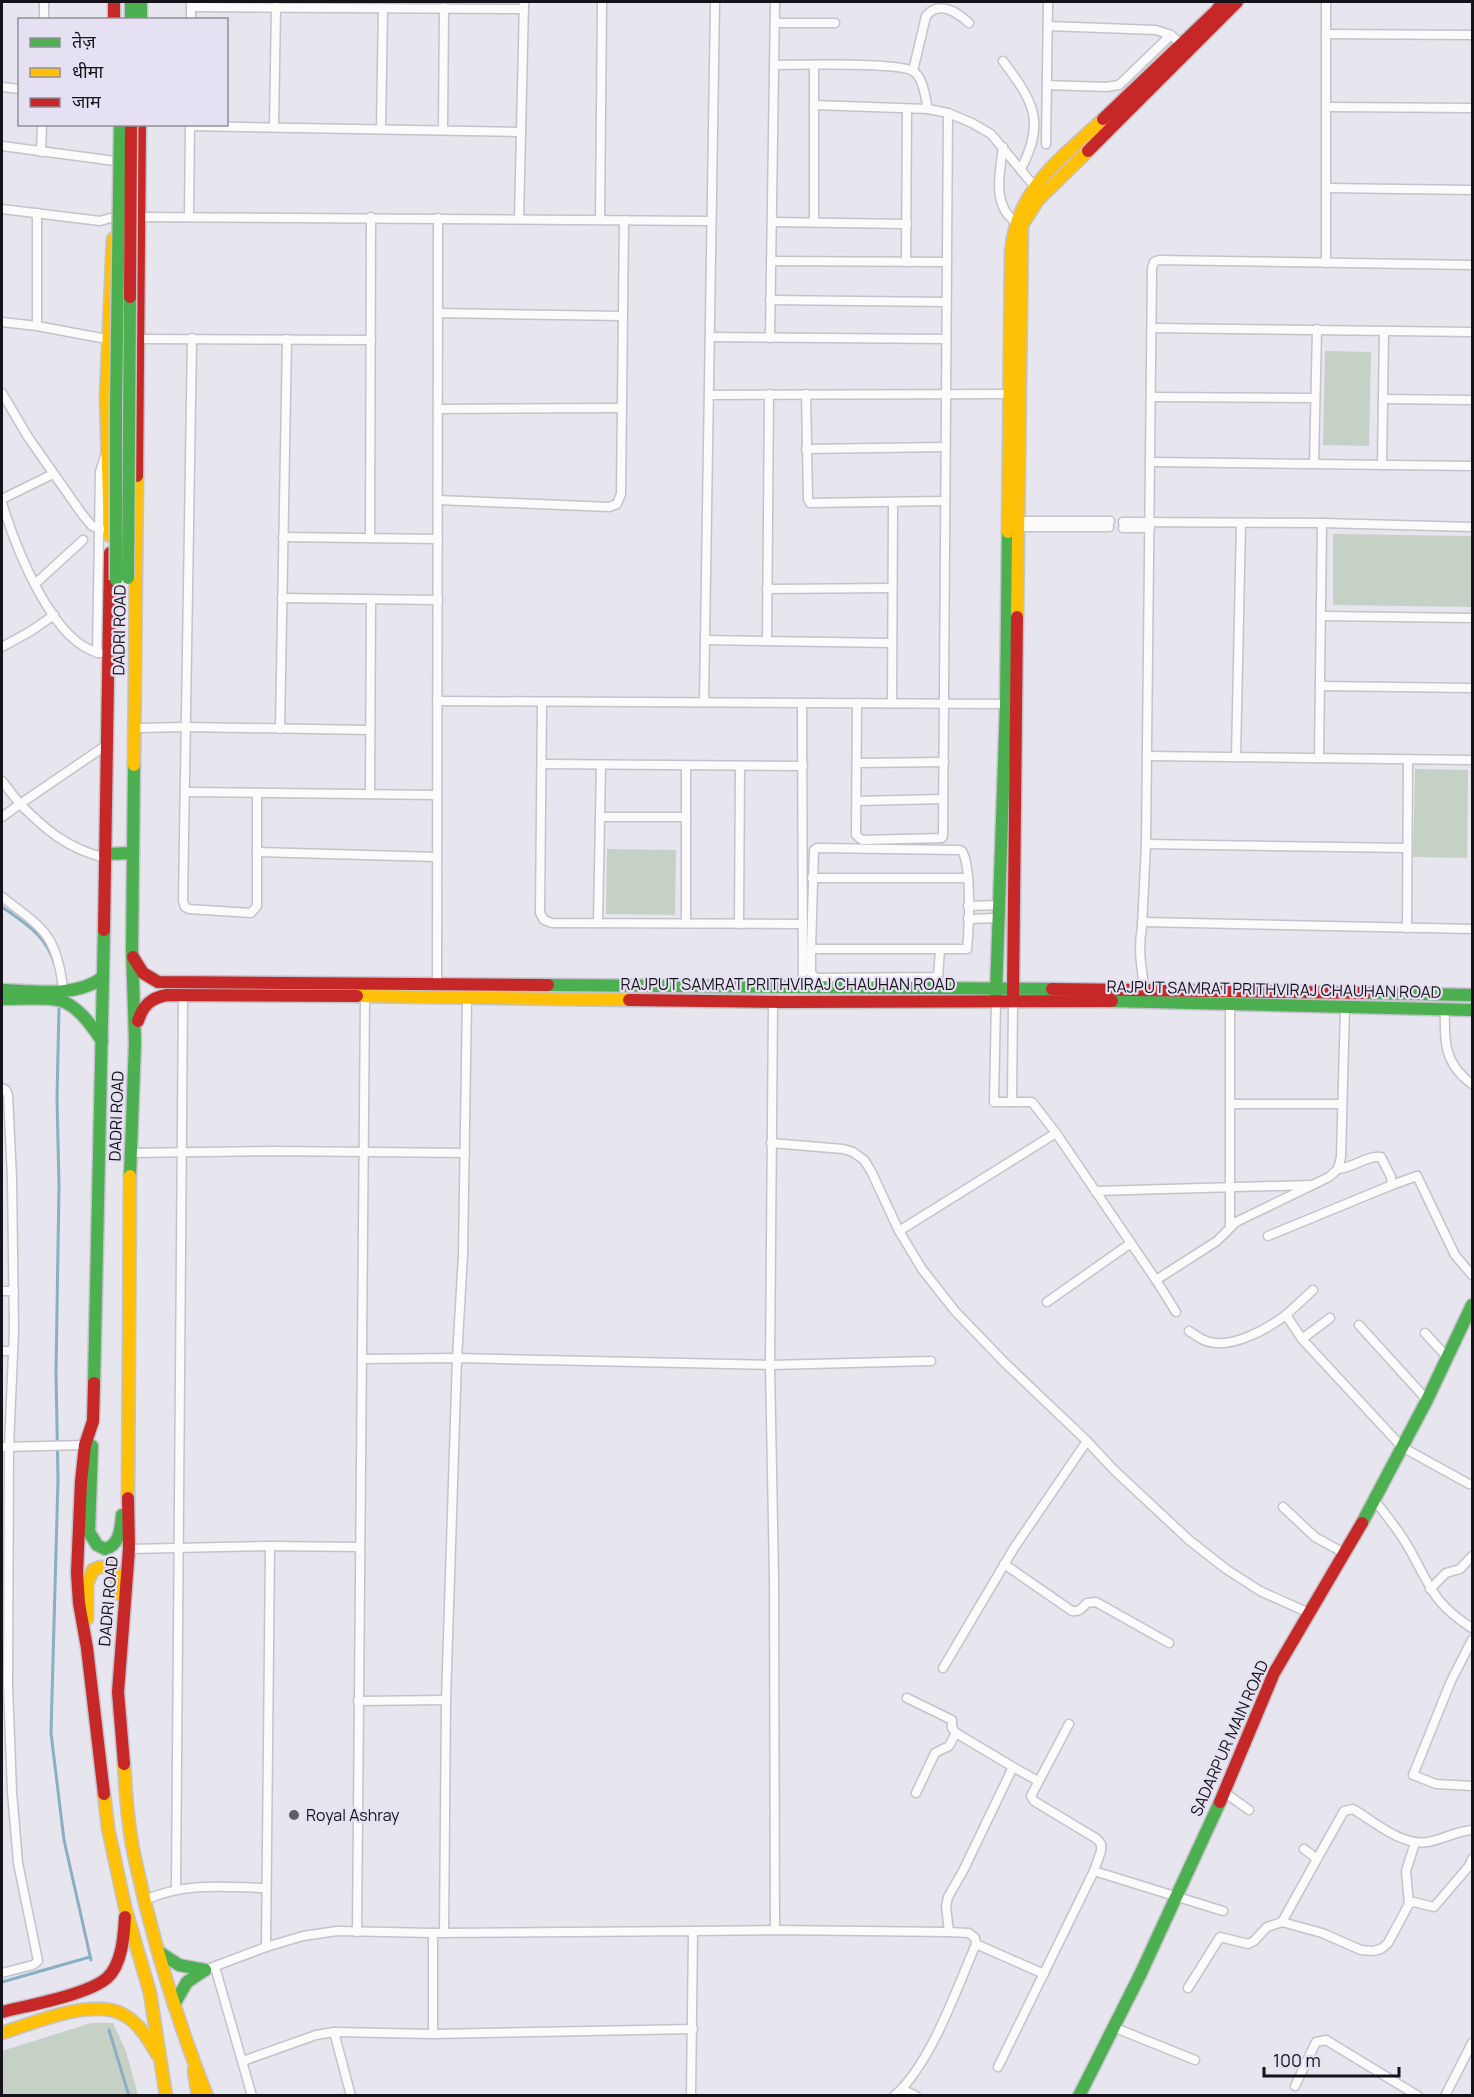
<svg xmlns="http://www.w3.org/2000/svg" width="1474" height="2097" font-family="Manrope,'Noto Sans Devanagari',sans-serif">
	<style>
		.green { fill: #c6d1c5 }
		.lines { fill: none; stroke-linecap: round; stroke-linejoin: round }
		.stream { stroke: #89afc3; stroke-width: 3 }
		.street-casing { stroke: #c4c2ca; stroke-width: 11 }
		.fast-casing { stroke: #c4c2ca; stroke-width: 15 }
		.slow-casing { stroke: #c4c2ca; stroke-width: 15 }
		.jam-casing { stroke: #c4c2ca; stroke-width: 15 }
		.street { stroke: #fbfbfc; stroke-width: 8 }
		.fast { stroke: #4caf50; stroke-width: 12 }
		.slow { stroke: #ffc107; stroke-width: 12 }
		.jam { stroke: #c62828; stroke-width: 12 }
		.fast-bridge-casing { stroke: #c4c2ca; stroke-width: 15; stroke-linecap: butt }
		.jam-bridge-casing { stroke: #c4c2ca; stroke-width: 15; stroke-linecap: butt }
		.fast-bridge { stroke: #4caf50; stroke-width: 12 }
		.jam-bridge { stroke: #c62828; stroke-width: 12 }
		.poi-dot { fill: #5e5c64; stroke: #e6e1f2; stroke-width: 2 }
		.labels { text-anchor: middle; stroke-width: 4.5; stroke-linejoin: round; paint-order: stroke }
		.street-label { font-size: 16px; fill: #151319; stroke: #e6e1f2 }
		.poi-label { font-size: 16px; fill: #151319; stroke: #e6e1f2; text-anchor: start }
	</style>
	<rect width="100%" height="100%" fill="#e7e5ee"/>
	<g class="green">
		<path d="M 1325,351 L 1371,352 L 1369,446 L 1323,445 Z"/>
		<path d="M 1333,534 L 1472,536 L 1472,607 L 1333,605 Z"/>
		<path d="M 1415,769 L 1468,770 L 1467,858 L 1413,857 Z"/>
		<path d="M 607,849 L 676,850 L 675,915 L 606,914 Z"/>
		<path d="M 91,2023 L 113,2023 L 126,2051 L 138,2095 L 2,2095 L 2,2051 Z"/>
	</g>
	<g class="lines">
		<g class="stream">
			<path d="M 2,907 C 26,924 46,935 55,965"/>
			<path d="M 59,1007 L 57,1098 L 59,1186 L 56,1373 L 58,1479 L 51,1733 L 64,1840 L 91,1960"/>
			<path d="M 2,1982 L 90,1957"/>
			<path d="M 109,2030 L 129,2096"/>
		</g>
		<defs>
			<g id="street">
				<path d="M 1326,2 L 1326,263"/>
				<path d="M 191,7 L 524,9"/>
				<path d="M 44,20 L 44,2"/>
				<path d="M 191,20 L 191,2"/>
				<path d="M 775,23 L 835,23"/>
				<path d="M 1048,26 L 1156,30 L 1171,35 L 1181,44"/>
				<path d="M 1326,34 L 1472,35"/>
				<path d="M 1003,61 C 1033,101 1046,121 1021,169"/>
				<path d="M 774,65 C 798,65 897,62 913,71 C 924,78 925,98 928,109"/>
				<path d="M 913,71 L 926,16 C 939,0 957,12 969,23"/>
				<path d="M 1047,85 L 1106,87 L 1119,85 L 1171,35"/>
				<path d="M 2,87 L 20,89"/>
				<path d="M 814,105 L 928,109 L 948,113 L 972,123 L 991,134 L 1035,187"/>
				<path d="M 1327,107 L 1472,108"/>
				<path d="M 190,126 L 521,132"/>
				<path d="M 274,127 L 276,7"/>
				<path d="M 381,129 L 383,8"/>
				<path d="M 443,130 L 444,8"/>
				<path d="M 1046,144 L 1048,2"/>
				<path d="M 2,146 L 115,161"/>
				<path d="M 1003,147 C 1000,173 991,206 1017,223"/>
				<path d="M 41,152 L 42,124"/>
				<path d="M 1327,188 L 1472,190"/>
				<path d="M 2,209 L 100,221 L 114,217"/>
				<path d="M 189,216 L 190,124"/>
				<path d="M 139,217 L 711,221"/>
				<path d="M 519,219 L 524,2"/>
				<path d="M 600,220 L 602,2"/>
				<path d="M 772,222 L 907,224"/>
				<path d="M 814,222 L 814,65"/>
				<path d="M 771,261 L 947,262"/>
				<path d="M 906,262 L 907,109"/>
				<path d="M 770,300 L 946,302"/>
				<path d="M 438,313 L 622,316"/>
				<path d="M 2,322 L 37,326 L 37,213"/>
				<path d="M 37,326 L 112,340"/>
				<path d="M 1152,328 L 1472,332"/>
				<path d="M 710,337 L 946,339"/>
				<path d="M 192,338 L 183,901 L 185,907 L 189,909 L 251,913 L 257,906 L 257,793"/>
				<path d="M 770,338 L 775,2"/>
				<path d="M 134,339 L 371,340"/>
				<path d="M 2,393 L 28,437 L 82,514 L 92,526 L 101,529"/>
				<path d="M 806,394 L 808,499 L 810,503 L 944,501"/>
				<path d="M 709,395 L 1014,394"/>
				<path d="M 1151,397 L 1315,398"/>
				<path d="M 1383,399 L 1472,400"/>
				<path d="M 438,409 L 621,408"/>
				<path d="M 806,449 L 945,447"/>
				<path d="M 1150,462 L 1472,466"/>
				<path d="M 1314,463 L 1317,329"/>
				<path d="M 1382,465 L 1384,331"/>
				<path d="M 2,499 L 53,474"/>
				<path d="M 438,500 L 609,507 L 617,504 L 621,494 L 624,220"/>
				<path d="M 2,503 C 15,545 52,644 100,653"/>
				<path d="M 1013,521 L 1110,521"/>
				<path d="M 1123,522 L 1322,523 L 1472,527"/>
				<path d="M 1014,527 L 1109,527"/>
				<path d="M 1123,528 L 1150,528"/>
				<path d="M 283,537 L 438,539"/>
				<path d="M 370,538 L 371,217"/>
				<path d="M 35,584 L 83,540"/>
				<path d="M 767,589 L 892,588"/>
				<path d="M 282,598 L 438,600"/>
				<path d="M 1322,616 L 1472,618"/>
				<path d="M 705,640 L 892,643"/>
				<path d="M 767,641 L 769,394"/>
				<path d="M 2,647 L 31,631 L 54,615"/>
				<path d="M 97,653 L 100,472 L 105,456"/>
				<path d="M 1320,686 L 1472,688"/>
				<path d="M 437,701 L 1010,704"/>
				<path d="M 542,702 L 540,913 L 544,920 L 552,923 L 803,924"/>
				<path d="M 704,702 L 715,2"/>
				<path d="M 802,703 L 803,987"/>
				<path d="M 857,703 L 856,835 L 862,840 L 942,838 L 943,835 L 948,113"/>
				<path d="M 892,703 L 893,502"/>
				<path d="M 135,728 L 187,727 L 370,730"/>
				<path d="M 280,729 L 287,339"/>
				<path d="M 1147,756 L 1472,760"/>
				<path d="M 1236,757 L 1241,523"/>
				<path d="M 1319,758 L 1322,523"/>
				<path d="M 857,763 L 944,762"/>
				<path d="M 542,764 L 803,766"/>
				<path d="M 686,766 L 686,923"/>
				<path d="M 2,781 L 20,804 L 108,744"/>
				<path d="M 186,792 L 437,795"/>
				<path d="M 370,794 L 371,599"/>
				<path d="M 857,801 L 943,799"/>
				<path d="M 2,817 L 20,804 C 47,831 67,848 105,858"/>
				<path d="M 600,817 L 686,817"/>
				<path d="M 1146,844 L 1407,848"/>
				<path d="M 257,852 L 437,857"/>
				<path d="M 812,878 L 967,878"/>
				<path d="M 2,897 C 43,928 57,935 63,989"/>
				<path d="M 968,906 L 999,905"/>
				<path d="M 968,919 L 998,918"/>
				<path d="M 598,922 L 601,765"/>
				<path d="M 1142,922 L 1472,929"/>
				<path d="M 739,924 L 740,766"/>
				<path d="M 1407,928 L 1408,759"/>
				<path d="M 811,949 L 814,850 L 817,848 L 959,850 L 962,851 C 972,867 969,929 967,949 L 811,949 L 811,973 L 816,978 L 938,977 L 940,950"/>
				<path d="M 437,983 L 438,218"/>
				<path d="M 1145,990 C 1141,968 1138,948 1142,927 L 1146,844 L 1152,268 L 1154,262 L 1159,260 L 1472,265"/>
				<path d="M 996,1001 L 994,1102 L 1032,1102 L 1056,1133 L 1156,1280 L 1217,1241 L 1230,1228 L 1230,1004"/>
				<path d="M 773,1002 L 770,1365 L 774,1576 L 775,1930"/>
				<path d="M 1445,1009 C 1444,1041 1444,1064 1472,1084"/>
				<path d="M 2,1088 L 6,1090 L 8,1095 L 12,1178 L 14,1330 L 9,1447 L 8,1686 L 12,1792 L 18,1863 L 38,1961 L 33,1965 L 2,1973"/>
				<path d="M 1012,1102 L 1013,1001"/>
				<path d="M 1230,1104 L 1341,1104"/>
				<path d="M 771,1143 L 843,1149 L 853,1152 L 864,1160 L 871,1171 L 899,1231 L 922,1269 L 955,1311 L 1004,1362 L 1087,1441 L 1114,1470 L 1189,1540 L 1226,1569 L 1260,1591 L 1309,1613"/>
				<path d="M 130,1153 L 275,1151 L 465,1153"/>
				<path d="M 1392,1185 L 1417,1176 L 1455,1255 L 1472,1275"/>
				<path d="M 1095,1191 L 1312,1185"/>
				<path d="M 1230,1228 L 1236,1222 L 1329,1177 L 1338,1169 L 1341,1157 L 1345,1006"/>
				<path d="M 899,1231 L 1056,1133"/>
				<path d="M 1268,1236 L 1392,1185 L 1391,1177 L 1381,1157 C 1367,1155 1353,1168 1338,1169"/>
				<path d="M 1156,1280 L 1176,1312"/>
				<path d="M 1313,1290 L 1286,1315 L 1302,1339 L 1402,1447 L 1469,1484"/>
				<path d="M 2,1291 L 14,1291"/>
				<path d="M 1047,1302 L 1131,1243"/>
				<path d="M 1359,1325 L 1427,1400"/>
				<path d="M 1189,1331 C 1194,1334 1200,1339 1206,1341 C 1231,1350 1267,1329 1286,1315"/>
				<path d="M 1425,1333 L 1447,1357"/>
				<path d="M 1302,1339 L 1330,1318"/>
				<path d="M 2,1351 L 13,1351"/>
				<path d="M 362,1359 L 457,1358 L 770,1365 L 931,1361"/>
				<path d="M 2,1447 L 85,1445"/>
				<path d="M 1375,1501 C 1388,1517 1400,1532 1410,1550 C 1431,1588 1434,1604 1472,1628"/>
				<path d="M 1283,1507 L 1315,1537 L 1344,1553"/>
				<path d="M 129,1549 L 270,1546 L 360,1547"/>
				<path d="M 1004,1564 L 1072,1611 C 1080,1612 1082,1608 1087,1603 L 1096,1602 L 1169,1643"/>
				<path d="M 1430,1589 L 1446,1573 L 1460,1569 L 1472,1556"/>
				<path d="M 1472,1640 L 1451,1681 L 1413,1775 L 1436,1784 L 1472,1786"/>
				<path d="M 943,1668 L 1014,1548 L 1087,1441"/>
				<path d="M 358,1701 L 446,1700"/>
				<path d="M 1013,1767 L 1038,1781"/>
				<path d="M 1224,1792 L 1249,1810"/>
				<path d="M 916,1793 L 935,1753 L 949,1746 L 956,1733"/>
				<path d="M 1317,1859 L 1344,1811 L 1353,1809 C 1375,1822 1401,1846 1428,1842 C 1443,1839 1457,1831 1472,1830"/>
				<path d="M 1094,1871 L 1223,1911"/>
				<path d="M 176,1888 L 183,994"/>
				<path d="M 145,1900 C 186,1882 222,1887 266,1888"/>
				<path d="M 1409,1904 L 1414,1902 L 1434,1907 L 1469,1866 L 1472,1859"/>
				<path d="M 1282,1922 L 1317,1859 L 1304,1849"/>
				<path d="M 693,1931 L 775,1930 L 949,1932"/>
				<path d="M 357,1932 L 365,996"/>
				<path d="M 433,1933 L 433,2034"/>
				<path d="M 444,1933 L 446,1700 L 457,1358 L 463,1255 L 467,997"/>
				<path d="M 976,1944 L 1044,1974"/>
				<path d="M 266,1947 L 270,1546"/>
				<path d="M 215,1967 L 252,2096"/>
				<path d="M 205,1970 L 266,1947 L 303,1936 L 337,1931 L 433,1933 L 693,1931 L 691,2096"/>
				<path d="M 1188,1988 L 1220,1937 L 1248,1944 L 1254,1941 L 1267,1927 L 1282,1922 L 1322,1933 L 1361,1950 L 1373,1951 L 1381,1949 L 1388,1943 L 1409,1904 L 1406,1871 L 1415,1843"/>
				<path d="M 1113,2027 L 1195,2060"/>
				<path d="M 334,2032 L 351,2096"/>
				<path d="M 243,2061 L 316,2035 L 334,2032 L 433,2034 L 693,2029"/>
				<path d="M 998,2067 L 1094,1871 L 1101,1851 L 1101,1844 L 1097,1839 L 1034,1801 L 1031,1796 L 1069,1724"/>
				<path d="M 1295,2086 L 1316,2042 L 1326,2040 L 1418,2096"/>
				<path d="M 902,2089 L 916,2096"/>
				<path d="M 894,2096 C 930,2066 957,1988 976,1944 L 975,1938 L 969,1933 L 949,1932 L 946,1906 L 948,1897 L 963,1871 L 1013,1767 L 956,1733 L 952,1728 L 952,1720 L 907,1698"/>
				<path d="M 1445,2096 L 1472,2043"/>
			</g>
			<g id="fast">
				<path d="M 131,2 L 131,20"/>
				<path d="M 141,2 L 141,20"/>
				<path d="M 105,854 L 133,853"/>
				<path d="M 548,985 L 1052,989"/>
				<path d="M 2,990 C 33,991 77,998 103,977"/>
				<path d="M 1366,993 L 1472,995"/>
				<path d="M 996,994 L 1006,704 L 1008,532"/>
				<path d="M 2,999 C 20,999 41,997 58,1000 C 77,1004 92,1026 102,1041"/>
				<path d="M 1112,1001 L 1472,1010"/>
				<path d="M 130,1176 L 135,1042 L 132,949 L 134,765"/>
				<path d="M 94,1383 L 104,930"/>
				<path d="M 92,1446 L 89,1532 L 97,1545 L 105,1549 C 120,1545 121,1528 122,1515"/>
				<path d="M 1362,1523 L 1427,1400 L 1472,1305"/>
				<path d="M 159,1952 L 179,1965 L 205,1970"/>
				<path d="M 176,2001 L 187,1982 L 205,1970"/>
				<path d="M 1079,2096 L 1140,1975 L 1220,1802"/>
			</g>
			<g id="slow">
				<path d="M 1008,532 L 1011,253 C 1016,189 1060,160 1103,119"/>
				<path d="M 110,536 L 106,396 L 113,239"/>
				<path d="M 1017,617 L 1022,225 L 1038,200 L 1088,151"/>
				<path d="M 134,765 L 137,476"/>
				<path d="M 357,996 L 629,1000"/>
				<path d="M 128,1498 L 130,1176"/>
				<path d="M 87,1619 L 87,1584 L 93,1570 L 100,1567 L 110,1567 L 116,1574 L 119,1594"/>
				<path d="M 124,1764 C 126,1795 128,1828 135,1859 C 152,1939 177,2020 207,2096"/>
				<path d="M 104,1794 L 108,1828 L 125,1907 L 150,1993 L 166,2096"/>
				<path d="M 2,2033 C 33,2023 94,1997 124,2015 C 139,2023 149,2040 157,2054"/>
				<path d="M 194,2071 L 198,2096"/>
			</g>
			<g id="jam">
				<path d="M 114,2 L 114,20"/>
				<path d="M 1103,119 L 1216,11 L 1223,2"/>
				<path d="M 1088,151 L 1237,2"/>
				<path d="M 137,476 L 140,124"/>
				<path d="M 104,930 L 110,553"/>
				<path d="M 133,957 L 143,973 L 158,982 L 548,985"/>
				<path d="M 1052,989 L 1366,993"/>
				<path d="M 1013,996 L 1017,617"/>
				<path d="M 629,1000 L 783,1002 L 1112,1001"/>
				<path d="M 138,1021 C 143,1005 151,998 167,995 L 357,996"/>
				<path d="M 94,1383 L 93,1421 L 85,1445 L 81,1482 L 77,1573 L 79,1603 L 87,1648 L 104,1794"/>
				<path d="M 124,1764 L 118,1692 L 129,1549 L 128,1498"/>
				<path d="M 1220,1802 L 1274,1673 L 1362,1523"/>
				<path d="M 2,2012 C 29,2005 87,1995 107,1978 C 122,1965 124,1935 125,1917"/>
			</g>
		</defs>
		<use href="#street" class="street-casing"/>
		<use href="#fast" class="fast-casing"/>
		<use href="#slow" class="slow-casing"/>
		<use href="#jam" class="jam-casing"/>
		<use href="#street" class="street"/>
		<use href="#fast" class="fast"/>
		<use href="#slow" class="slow"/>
		<use href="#jam" class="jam"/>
		<defs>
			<g id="fast-bridge">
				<path d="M 128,578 L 130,297"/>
				<path d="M 116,580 L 116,404 L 120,124"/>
			</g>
			<path id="jam-bridge" d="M 130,297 L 131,124"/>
		</defs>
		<use href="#fast-bridge" class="fast-bridge-casing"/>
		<use href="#jam-bridge" class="jam-bridge-casing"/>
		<use href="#fast-bridge" class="fast-bridge"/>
		<use href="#jam-bridge" class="jam-bridge"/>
	</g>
	<circle class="poi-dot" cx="294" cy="1815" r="6"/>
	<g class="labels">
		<g class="street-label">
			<text transform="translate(119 630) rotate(-89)" y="6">DADRI ROAD</text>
			<text x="788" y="990">RAJPUT SAMRAT PRITHVIRAJ CHAUHAN ROAD</text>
			<text transform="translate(1274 989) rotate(1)" y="6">RAJPUT SAMRAT PRITHVIRAJ CHAUHAN ROAD</text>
			<text transform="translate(116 1116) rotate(-88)" y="6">DADRI ROAD</text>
			<text transform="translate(108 1601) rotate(-85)" y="6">DADRI ROAD</text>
			<text transform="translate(1229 1738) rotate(-66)" y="6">SADARPUR MAIN ROAD</text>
		</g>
		<g class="poi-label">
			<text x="306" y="1821">Royal Ashray</text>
		</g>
	</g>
	<rect width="1474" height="2097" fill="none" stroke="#151319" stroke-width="6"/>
	<rect x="18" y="18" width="210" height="108" fill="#e6e1f2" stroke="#928f9b" stroke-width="1.5"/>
	<rect x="30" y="38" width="30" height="9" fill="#4caf50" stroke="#928f9b" stroke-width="1.5"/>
	<text x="72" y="48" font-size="18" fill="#151319">तेज़</text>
	<rect x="30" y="68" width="30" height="9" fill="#ffc107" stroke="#928f9b" stroke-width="1.5"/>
	<text x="72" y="78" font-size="18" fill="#151319">धीमा</text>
	<rect x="30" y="98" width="30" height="9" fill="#c62828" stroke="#928f9b" stroke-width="1.5"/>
	<text x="72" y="108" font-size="18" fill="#151319">जाम</text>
	<path d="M1264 2067v9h135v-9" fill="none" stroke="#151319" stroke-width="3"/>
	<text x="1273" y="2067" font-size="18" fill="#151319" stroke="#e6e1f2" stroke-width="4.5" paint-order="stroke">100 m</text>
</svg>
